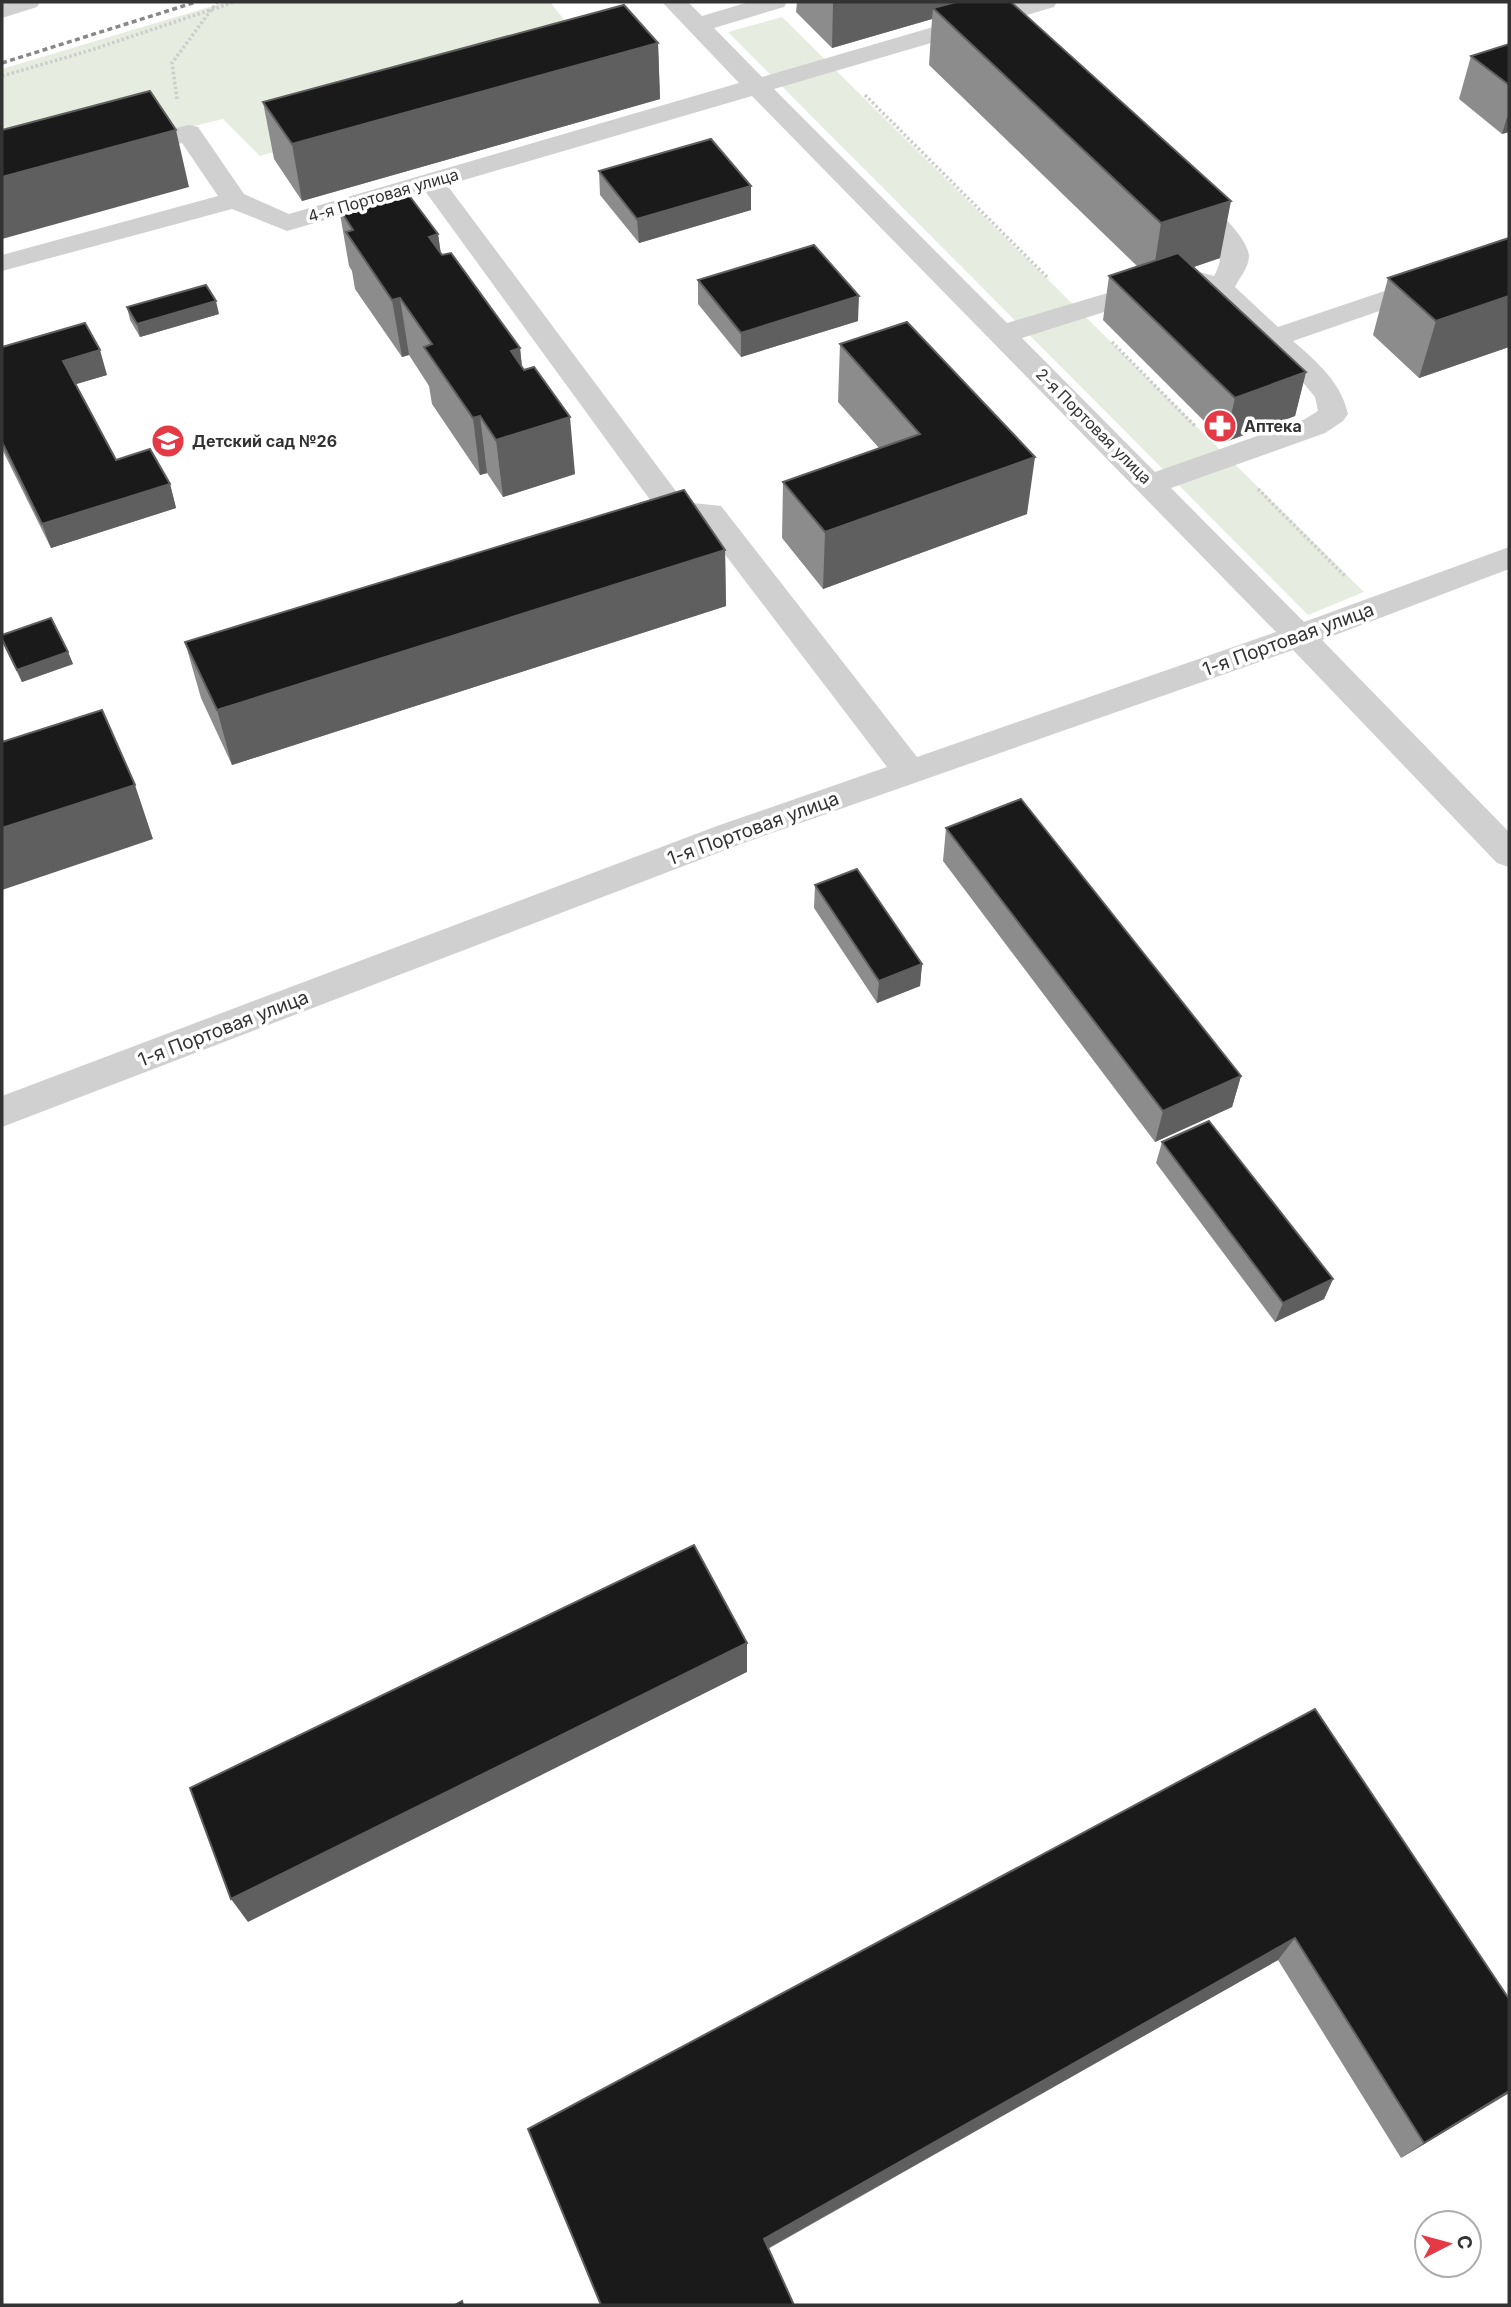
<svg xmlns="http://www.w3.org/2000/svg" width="1511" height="2307" font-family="Inter,sans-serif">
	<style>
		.green { fill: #e6ecdf }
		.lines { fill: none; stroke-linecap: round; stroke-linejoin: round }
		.path { stroke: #cdcdcd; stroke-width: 3.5; stroke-dasharray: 2.5 2.5; stroke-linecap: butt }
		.minor { fill: #d0d0d0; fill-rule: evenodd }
		.rail { stroke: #888; stroke-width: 3.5; stroke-dasharray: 5 3.5; stroke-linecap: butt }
		.wall { fill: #8c8c8c }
		.shaded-wall { fill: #5f5f5f }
		.building { fill: #1a1a1a; stroke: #5f5f5f; stroke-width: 2 }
		.labels { text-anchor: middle; stroke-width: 7; stroke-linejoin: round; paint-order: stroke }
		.far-street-label { font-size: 16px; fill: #333; stroke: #fff }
		.far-poi-label { font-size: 16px; font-weight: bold; fill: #333; stroke: #fff; text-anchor: start }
		.street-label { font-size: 19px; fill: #333; stroke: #fff }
	</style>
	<rect width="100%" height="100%" fill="#fff"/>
	<g class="green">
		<path d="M 226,2 L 550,2 L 566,22 L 532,77 L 260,156 L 223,119 L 82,153 L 2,137 L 2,69 Z"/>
		<path d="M 782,17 L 1364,592 L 1308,615 L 728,32 Z"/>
	</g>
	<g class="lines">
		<g class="path">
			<path d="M 2,76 L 88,51 L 234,2"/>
			<path d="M 865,95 L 1049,279"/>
			<path d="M 177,99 L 172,63 L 217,2"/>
			<path d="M 1112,342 L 1195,426"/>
			<path d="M 1258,489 L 1346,577"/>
		</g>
		<g class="minor">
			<path d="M 40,2 L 37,7 L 2,18 L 2,3 Z"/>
			<path d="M 662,2 L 688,2 L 702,16 L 749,2 L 787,2 L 784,7 L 714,28 L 762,77 L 1019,2 L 1057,2 L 1054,7 L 774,89 L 1007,323 L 1175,273 L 1199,272 L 1214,276 C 1236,238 1193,226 1175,200 L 1178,194 C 1184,193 1189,191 1195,194 C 1210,200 1249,239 1249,256 C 1249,267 1240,277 1235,287 L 1278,327 L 1509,249 L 1509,266 L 1293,341 C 1317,362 1341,382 1348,414 L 1343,421 L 1325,433 L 1171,488 L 1304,622 L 1509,547 L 1509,569 L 1322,640 L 1509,832 L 1509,867 L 1497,863 L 1293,650 L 741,844 L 2,1127 L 2,1096 L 717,826 L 887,767 L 701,523 L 664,519 L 425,191 L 287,231 L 232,209 L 2,271 L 2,255 L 218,196 L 182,143 L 125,158 L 116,156 L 112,150 L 116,144 L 180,127 L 189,125 L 198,127 L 244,194 L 289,214 L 739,83 ZM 752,96 L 1276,632 L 917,757 L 721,506 L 684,502 L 447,185 ZM 1177,289 L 1196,289 L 1210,294 L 1296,374 L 1315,397 L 1318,411 L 1305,419 L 1155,472 L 1022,338 Z"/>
		</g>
		<path class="rail" d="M 2,63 L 196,2"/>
	</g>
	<g class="wall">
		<path d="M 797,2 L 1011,2 L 1220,258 L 1194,267 L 1306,372 L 1295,416 L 1225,442 L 1103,320 L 1109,276 L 1137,266 L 929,65 L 932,19 L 832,48 L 796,12 Z"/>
		<path d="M 658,43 L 660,99 L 302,201 L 274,159 L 263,102 Z"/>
		<path d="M 1509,44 L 1509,132 L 1502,134 L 1459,99 L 1471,56 Z"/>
		<path d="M 599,171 L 751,210 L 639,243 L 600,195 Z"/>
		<path d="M 339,208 L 438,234 L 441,254 L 520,348 L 522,368 L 575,474 L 503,497 L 487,473 L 480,475 L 432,404 L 429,386 L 409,355 L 402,357 L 355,289 L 352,271 L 349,266 Z"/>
		<path d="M 1509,238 L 1509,347 L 1419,378 L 1373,335 L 1388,278 Z"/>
		<path d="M 698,280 L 858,321 L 741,357 L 698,304 Z"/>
		<path d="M 127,307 L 219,314 L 140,337 L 130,320 Z"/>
		<path d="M 840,344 L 1027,514 L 823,589 L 782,538 L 783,482 L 879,448 L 838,402 Z"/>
		<path d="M 2,347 L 107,375 L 75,384 L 116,460 L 170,484 L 176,508 L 51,548 L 2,449 Z"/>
		<path d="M 725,550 L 726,606 L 232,765 L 201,698 L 185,642 Z"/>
		<path d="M 2,635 L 68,652 L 73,664 L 22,682 L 5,648 L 2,641 Z"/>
		<path d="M 946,828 L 1241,1076 L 1232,1107 L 1155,1142 L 943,861 Z"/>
		<path d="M 815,885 L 922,964 L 920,986 L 877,1003 L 814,908 Z"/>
		<path d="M 1162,1142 L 1333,1279 L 1324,1299 L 1275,1322 L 1156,1163 Z"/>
		<path d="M 1315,1709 L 1509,1999 L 1509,2093 L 1401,2158 L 1278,1960 L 768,2249 L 601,2305 Z"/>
	</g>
	<g class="shaded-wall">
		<path d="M 833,2 L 992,2 L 933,8 L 932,19 L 832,48 Z"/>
		<path d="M 658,43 L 660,99 L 302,201 L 292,144 Z"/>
		<path d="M 1509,111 L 1509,132 L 1502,134 Z"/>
		<path d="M 176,130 L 189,187 L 2,239 L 2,177 Z"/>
		<path d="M 751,186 L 751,210 L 639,243 L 637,219 Z"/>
		<path d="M 1231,201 L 1220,258 L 1152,281 L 1161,223 Z"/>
		<path d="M 438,234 L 446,292 L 429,237 Z"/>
		<path d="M 859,296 L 858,321 L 741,357 L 741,333 Z"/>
		<path d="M 1509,296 L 1509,347 L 1419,378 L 1436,321 Z"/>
		<path d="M 400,298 L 409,355 L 402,357 L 392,300 Z"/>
		<path d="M 216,301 L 219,314 L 140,337 L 137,324 Z"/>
		<path d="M 520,348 L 526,405 L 511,351 Z"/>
		<path d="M 100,350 L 107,375 L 70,386 L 63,361 Z"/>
		<path d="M 1306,372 L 1295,416 L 1225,442 L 1235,398 Z"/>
		<path d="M 480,416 L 487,473 L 480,475 L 473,418 Z"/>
		<path d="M 570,417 L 575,474 L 503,497 L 496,440 Z"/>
		<path d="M 1035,457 L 1027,514 L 823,589 L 825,532 Z"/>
		<path d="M 170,484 L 176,508 L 51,548 L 42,524 Z"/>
		<path d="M 725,550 L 726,606 L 232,765 L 217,710 Z"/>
		<path d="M 68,652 L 73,664 L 22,682 L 17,670 Z"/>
		<path d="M 135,785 L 153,839 L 2,890 L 2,828 Z"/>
		<path d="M 922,964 L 920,986 L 877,1003 L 879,981 Z"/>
		<path d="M 1241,1076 L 1232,1107 L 1155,1142 L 1163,1111 Z"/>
		<path d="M 1333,1279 L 1324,1299 L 1275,1322 L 1283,1303 Z"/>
		<path d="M 747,1643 L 747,1672 L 248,1922 L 231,1899 Z"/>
		<path d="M 1295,1938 L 1278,1960 L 763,2251 L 764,2239 Z"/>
		<path d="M 1509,2091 L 1509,2093 L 1401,2158 L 1424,2143 Z"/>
	</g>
	<g class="building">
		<path d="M 956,2 L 1011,2 L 1231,201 L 1161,223 L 933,8 Z"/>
		<path d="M 624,5 L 658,43 L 292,144 L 263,102 Z"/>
		<path d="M 1509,44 L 1509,85 L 1471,56 Z"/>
		<path d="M 150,91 L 176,130 L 2,177 L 2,130 Z"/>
		<path d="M 711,139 L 751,186 L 637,219 L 599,171 Z"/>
		<path d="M 405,190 L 438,234 L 429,237 L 442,255 L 451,253 L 520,348 L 511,351 L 524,370 L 534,367 L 570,417 L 496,440 L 480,416 L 473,418 L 424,347 L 432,344 L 400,298 L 392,300 L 346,232 L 353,230 L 339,208 Z"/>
		<path d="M 1509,238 L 1509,296 L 1436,321 L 1388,278 Z"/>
		<path d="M 814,245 L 859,296 L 741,333 L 698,280 Z"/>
		<path d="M 1178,253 L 1306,372 L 1235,398 L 1109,276 Z"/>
		<path d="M 206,285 L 216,301 L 137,324 L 127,307 Z"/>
		<path d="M 907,322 L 1035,457 L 825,532 L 783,482 L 920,434 L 840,344 Z"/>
		<path d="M 85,323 L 100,350 L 63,361 L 116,460 L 150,449 L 170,484 L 42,524 L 2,442 L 2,347 Z"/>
		<path d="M 684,490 L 725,550 L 217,710 L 185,642 Z"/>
		<path d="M 51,618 L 68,652 L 17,670 L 2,639 L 2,635 Z"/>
		<path d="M 102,710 L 135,785 L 2,828 L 2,742 Z"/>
		<path d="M 1021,799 L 1241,1076 L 1163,1111 L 946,828 Z"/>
		<path d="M 857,869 L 922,964 L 879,981 L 815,885 Z"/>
		<path d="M 1209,1121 L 1333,1279 L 1283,1303 L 1162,1142 Z"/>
		<path d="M 694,1545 L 747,1643 L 231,1899 L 190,1788 Z"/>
		<path d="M 1315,1709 L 1509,1999 L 1509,2091 L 1424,2143 L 1295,1938 L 764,2239 L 794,2305 L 601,2305 L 528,2129 Z"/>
		<path d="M 462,2301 L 463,2305 L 455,2305 Z"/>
	</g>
	<defs>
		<symbol id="pharmacy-disc" viewBox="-11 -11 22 22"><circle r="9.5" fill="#e63946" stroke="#fff"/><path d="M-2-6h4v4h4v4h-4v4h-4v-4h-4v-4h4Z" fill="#fff"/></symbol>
		<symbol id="school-disc" viewBox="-11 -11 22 22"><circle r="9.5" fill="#e63946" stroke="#fff"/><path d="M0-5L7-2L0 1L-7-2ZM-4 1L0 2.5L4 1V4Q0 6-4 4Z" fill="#fff"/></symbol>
	</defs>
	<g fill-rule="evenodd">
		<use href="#pharmacy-disc" x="1201" y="407" width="38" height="38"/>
		<use href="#school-disc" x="149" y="422" width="38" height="38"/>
	</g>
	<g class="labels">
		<g class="far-street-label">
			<text transform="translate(383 195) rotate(-16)" y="6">4-я Портовая улица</text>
			<text transform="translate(1094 426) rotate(45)" y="6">2-я Портовая улица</text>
		</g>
		<g class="far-poi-label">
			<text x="1244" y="432">Аптека</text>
			<text x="192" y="447">Детский сад №26</text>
		</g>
		<g class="street-label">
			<text transform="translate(1288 639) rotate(-20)" y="7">1-я Портовая улица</text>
			<text transform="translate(753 828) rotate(-20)" y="7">1-я Портовая улица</text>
			<text transform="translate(223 1028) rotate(-21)" y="7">1-я Портовая улица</text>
		</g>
	</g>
	<rect width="1511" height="2307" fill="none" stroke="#333333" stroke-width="7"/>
	<g transform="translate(1448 2244) rotate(84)"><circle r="33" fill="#ffffff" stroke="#adadad" stroke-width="2"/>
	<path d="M0-5L12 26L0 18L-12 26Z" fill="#e63946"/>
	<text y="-10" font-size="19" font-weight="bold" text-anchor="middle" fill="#333333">С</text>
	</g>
</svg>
